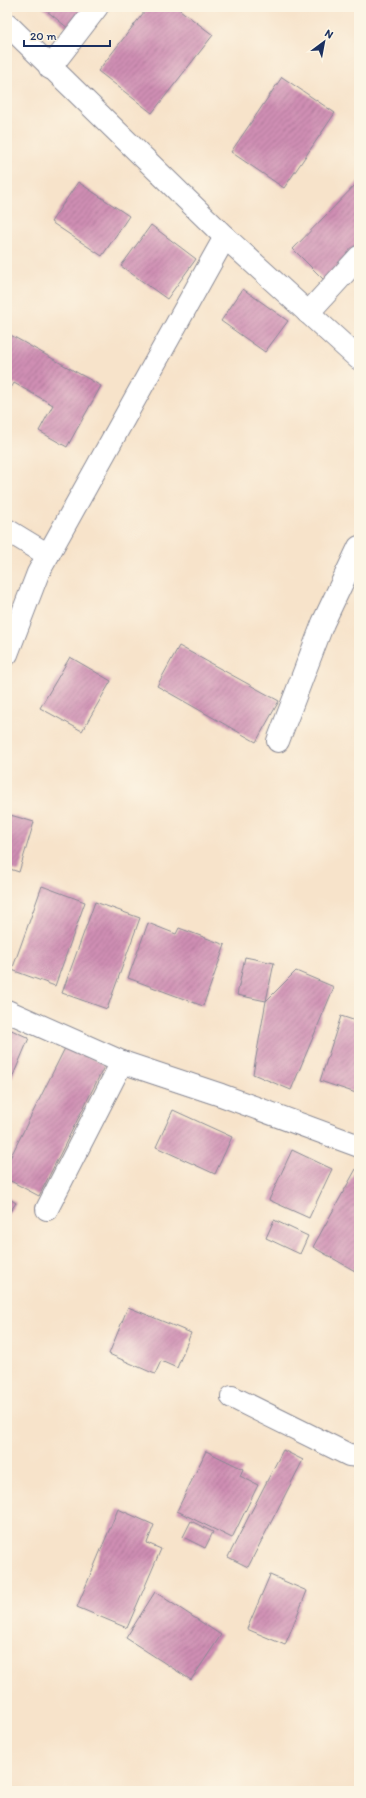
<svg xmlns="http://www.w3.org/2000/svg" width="366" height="1798" font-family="Itim,sans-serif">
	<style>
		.building { fill: url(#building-hatch) }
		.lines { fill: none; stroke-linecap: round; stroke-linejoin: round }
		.minor-casing { stroke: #898994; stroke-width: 24 }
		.minor { stroke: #fff; stroke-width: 22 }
	</style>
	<defs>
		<pattern id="building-hatch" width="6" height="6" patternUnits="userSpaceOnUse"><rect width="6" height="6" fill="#cf8eb3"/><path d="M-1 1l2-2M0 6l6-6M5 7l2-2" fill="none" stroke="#a77495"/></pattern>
	</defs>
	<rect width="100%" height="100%" fill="#fcf5e5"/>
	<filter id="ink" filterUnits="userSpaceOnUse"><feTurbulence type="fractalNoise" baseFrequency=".025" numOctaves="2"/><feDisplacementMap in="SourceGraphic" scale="8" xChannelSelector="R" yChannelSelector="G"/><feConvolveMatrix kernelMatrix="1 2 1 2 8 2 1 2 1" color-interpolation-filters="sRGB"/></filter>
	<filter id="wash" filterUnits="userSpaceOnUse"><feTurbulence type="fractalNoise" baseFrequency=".012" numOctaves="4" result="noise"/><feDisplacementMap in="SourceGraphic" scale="16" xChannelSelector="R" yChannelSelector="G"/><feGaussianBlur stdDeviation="0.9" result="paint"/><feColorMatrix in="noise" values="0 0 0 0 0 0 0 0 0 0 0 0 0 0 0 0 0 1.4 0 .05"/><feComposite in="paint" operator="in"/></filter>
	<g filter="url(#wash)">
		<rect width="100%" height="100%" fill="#f7e3ca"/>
		<g id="blocks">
			<g class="building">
				<path d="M 42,7 L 87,7 L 69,29 Z"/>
				<path d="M 148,7 L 176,7 L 213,35 L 152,113 L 98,71 Z"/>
				<path d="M 282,77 L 335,113 L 284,188 L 231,152 Z"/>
				<path d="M 359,181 L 359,250 L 327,283 L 293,249 Z"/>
				<path d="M 78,182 L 129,216 L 102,256 L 51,222 Z"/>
				<path d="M 151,225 L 196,259 L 167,299 L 121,266 Z"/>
				<path d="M 243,289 L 288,321 L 265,352 L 221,321 Z"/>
				<path d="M 7,333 L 101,386 L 67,447 L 39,431 L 53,405 L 14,383 L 7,396 Z"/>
				<path d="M 179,646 L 279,701 L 256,742 L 157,686 Z"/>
				<path d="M 70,657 L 111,681 L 82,731 L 40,708 Z"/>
				<path d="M 7,814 L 34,822 L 19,872 L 7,868 Z"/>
				<path d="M 42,886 L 85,902 L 55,986 L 12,970 Z"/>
				<path d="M 95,902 L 140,918 L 107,1009 L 62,993 Z"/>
				<path d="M 148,923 L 176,934 L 179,928 L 225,945 L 203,1006 L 128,978 Z"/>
				<path d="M 245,957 L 274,963 L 266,1001 L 237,995 Z"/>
				<path d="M 296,971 L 334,987 L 291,1090 L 253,1074 L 266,1001 Z"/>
				<path d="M 341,1016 L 359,1022 L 359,1094 L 320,1081 Z"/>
				<path d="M 7,1028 L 29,1038 L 12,1078 L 7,1076 Z"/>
				<path d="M 66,1046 L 105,1065 L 39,1196 L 7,1179 L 7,1164 Z"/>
				<path d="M 173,1110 L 232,1137 L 215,1174 L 156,1147 Z"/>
				<path d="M 292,1150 L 332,1169 L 309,1218 L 269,1200 Z"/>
				<path d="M 356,1169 L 359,1171 L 359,1264 L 355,1271 L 313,1247 Z"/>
				<path d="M 7,1197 L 16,1203 L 7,1216 Z"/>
				<path d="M 274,1220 L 308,1236 L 300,1254 L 266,1238 Z"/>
				<path d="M 128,1307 L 191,1333 L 177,1368 L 161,1361 L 155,1374 L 109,1354 Z"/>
				<path d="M 283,1450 L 303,1460 L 248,1567 L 228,1557 Z"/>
				<path d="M 206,1451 L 243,1469 L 240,1476 L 258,1485 L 232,1538 L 177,1511 Z"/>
				<path d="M 118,1509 L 154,1525 L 147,1543 L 161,1549 L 127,1628 L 77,1607 Z"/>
				<path d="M 191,1521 L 213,1532 L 205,1548 L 183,1537 Z"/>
				<path d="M 270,1575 L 307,1591 L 285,1645 L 247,1629 Z"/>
				<path d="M 155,1592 L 221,1635 L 191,1680 L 126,1638 Z"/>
			</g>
		</g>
	</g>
	<g filter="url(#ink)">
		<use href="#blocks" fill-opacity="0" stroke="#898994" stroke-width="1"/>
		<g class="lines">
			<defs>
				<g id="minor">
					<path d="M 7,24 L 225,237 L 359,359"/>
					<path d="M 50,68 L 97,7"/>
					<path d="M 308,313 L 359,257"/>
					<path d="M 7,530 L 48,555"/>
					<path d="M 7,654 L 38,573 L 225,237"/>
					<path d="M 278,741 L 323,623 L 359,547"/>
					<path d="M 7,1011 L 122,1062 L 221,1095 L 359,1146"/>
					<path d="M 47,1209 L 122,1062"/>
					<path d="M 232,1397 L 349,1455 L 359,1456"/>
				</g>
			</defs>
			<use href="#minor" class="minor-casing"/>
			<use href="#minor" class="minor"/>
		</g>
	</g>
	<rect width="366" height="1798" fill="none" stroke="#fcf5e5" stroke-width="24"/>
	<g transform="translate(324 42) rotate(32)" stroke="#fcf5e5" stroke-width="3" paint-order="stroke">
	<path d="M0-3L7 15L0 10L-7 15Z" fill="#1b2f5e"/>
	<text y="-6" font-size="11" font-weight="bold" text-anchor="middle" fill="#1b2f5e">N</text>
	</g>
	<path d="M24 40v6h86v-6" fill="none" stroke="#1b2f5e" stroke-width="2"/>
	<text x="30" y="40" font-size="12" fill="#1b2f5e" stroke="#fcf5e5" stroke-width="3" paint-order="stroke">20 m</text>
</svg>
